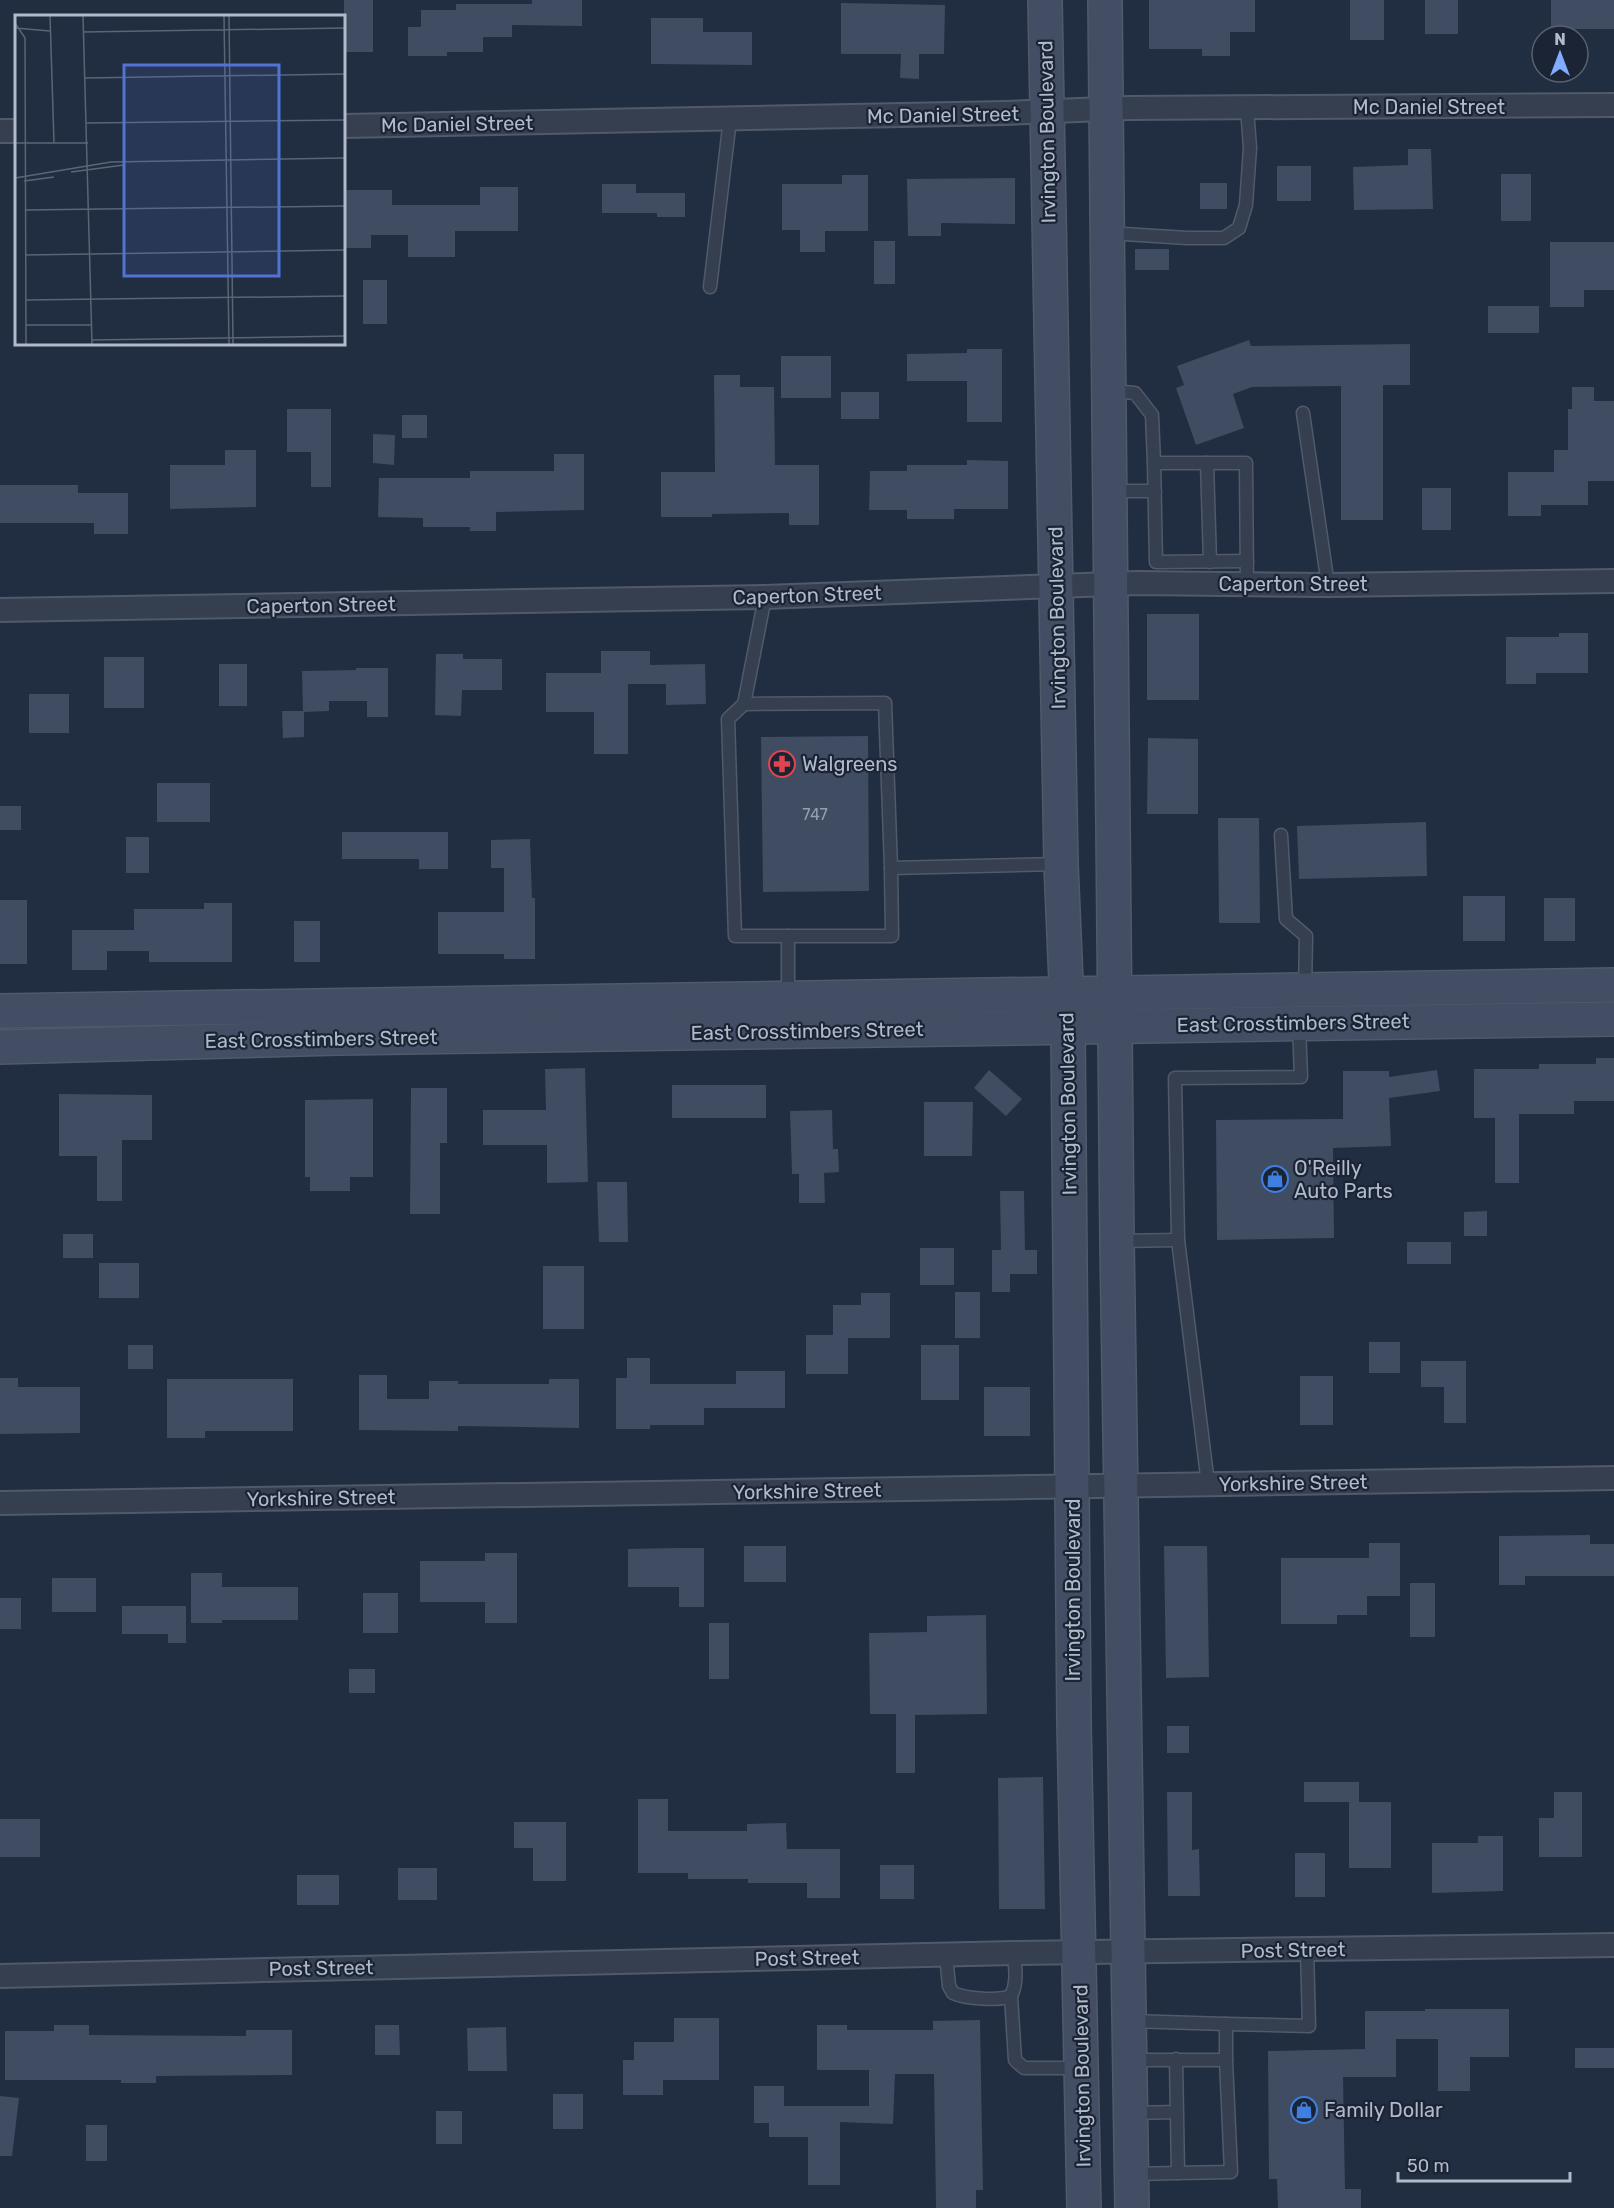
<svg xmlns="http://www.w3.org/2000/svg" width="1614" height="2208" font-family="Rubik,sans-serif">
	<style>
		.building { fill: #404c62 }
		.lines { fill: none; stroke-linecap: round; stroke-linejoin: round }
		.lane-casing { stroke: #505a6a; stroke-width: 15 }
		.street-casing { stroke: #505a6a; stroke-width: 26 }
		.secondary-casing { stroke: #505a6a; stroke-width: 36 }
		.lane { stroke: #353f4f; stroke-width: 12 }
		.street { stroke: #353f4f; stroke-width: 22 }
		.secondary { stroke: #434d63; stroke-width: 33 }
		.labels { text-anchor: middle; stroke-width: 4.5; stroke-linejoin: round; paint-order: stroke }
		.number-label { font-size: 16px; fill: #959eb0 }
		.street-label { font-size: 20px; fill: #b1baca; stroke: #1b2434 }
		.poi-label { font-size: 20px; fill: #b1baca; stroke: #1b2434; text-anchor: start }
		.inset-road { fill: none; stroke: #5b6577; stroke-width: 1.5 }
		.view { fill: #5174d3; fill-opacity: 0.15; stroke: #5174d3; stroke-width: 3 }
		.inset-edge { fill: none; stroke: #b1baca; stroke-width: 3 }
	</style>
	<rect width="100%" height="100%" fill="#212d40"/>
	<g class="building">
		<rect x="344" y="0" width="29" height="52"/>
		<path d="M 532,0 L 582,0 L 582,26 L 512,25 L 512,37 L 483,37 L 483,52 L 447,52 L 447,56 L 408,56 L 408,27 L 421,27 L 421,10 L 456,10 L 456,4 L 532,4 Z"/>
		<path d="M 1149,0 L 1255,0 L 1255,32 L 1230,32 L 1230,56 L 1202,56 L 1202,49 L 1149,49 Z"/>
		<rect x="1350" y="0" width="34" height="40"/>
		<rect x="1425" y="0" width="33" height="34"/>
		<rect x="1551" y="0" width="63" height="29"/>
		<path d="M 841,3 L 945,5 L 944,54 L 919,54 L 919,79 L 900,78 L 901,54 L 841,54 Z"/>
		<path d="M 651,18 L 703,18 L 703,32 L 752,32 L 752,65 L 651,64 Z"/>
		<path d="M 1408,149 L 1431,149 L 1433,209 L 1354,210 L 1353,167 L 1408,165 Z"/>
		<rect x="1277" y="166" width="34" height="35"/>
		<rect x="1501" y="174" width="30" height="47"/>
		<path d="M 842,175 L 868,175 L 868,231 L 825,231 L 825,252 L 800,252 L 800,230 L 782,230 L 782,184 L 842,184 Z"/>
		<path d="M 1015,178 L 1015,224 L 941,223 L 941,236 L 908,236 L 907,179 Z"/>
		<rect x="1200" y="183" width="27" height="26"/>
		<path d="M 602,184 L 636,184 L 636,193 L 685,193 L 685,217 L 657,217 L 657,213 L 602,213 Z"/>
		<path d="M 480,187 L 518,187 L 518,231 L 455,231 L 455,257 L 408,257 L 408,235 L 371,235 L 371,248 L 344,248 L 344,190 L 392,190 L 392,205 L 480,205 Z"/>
		<rect x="874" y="241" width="21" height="43"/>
		<path d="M 1550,242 L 1614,242 L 1614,290 L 1584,290 L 1584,307 L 1550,307 Z"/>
		<rect x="1135" y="249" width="34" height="21"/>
		<rect x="363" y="280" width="24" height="44"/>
		<rect x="1488" y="306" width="51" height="27"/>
		<path d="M 1249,340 L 1251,346 L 1410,344 L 1410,385 L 1383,385 L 1383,520 L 1341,520 L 1341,386 L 1252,387 L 1233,394 L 1244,428 L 1196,445 L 1176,388 L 1184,385 L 1177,366 Z"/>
		<path d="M 967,349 L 1002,349 L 1002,422 L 967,422 L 967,381 L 907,381 L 907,354 L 967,353 Z"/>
		<rect x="781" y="356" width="50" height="42"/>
		<path d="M 714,375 L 740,375 L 740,387 L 774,387 L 775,465 L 819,465 L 819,525 L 789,525 L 789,513 L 712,514 L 712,517 L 661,517 L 661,472 L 715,472 Z"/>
		<path d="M 1572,387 L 1594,387 L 1594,401 L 1614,401 L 1614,481 L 1588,481 L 1588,505 L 1541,505 L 1541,516 L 1508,516 L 1508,472 L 1554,472 L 1554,450 L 1568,450 L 1568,409 L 1572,409 Z"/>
		<rect x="841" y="392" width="38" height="27"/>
		<path d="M 287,409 L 331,409 L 331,487 L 311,487 L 311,452 L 287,452 Z"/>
		<rect x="402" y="415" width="25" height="23"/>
		<path d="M 373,434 L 395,435 L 394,465 L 373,463 Z"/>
		<path d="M 225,450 L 256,450 L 256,507 L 170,509 L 170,465 L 225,465 Z"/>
		<path d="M 554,454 L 584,454 L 584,510 L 496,512 L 496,531 L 470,531 L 470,527 L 423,527 L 423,518 L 378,517 L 379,478 L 470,478 L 470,471 L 554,471 Z"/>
		<path d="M 967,460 L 1008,461 L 1008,509 L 954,509 L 954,519 L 907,519 L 907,510 L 869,510 L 870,471 L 907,471 L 907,465 L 967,465 Z"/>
		<path d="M 0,485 L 78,485 L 78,493 L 128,493 L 128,534 L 94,534 L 94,523 L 0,523 Z"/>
		<rect x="1422" y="488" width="29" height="42"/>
		<rect x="1147" y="614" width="52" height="86"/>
		<path d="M 1559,633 L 1588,633 L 1588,673 L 1536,673 L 1536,684 L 1506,684 L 1506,637 L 1559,637 Z"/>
		<path d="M 601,651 L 650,651 L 650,665 L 705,664 L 706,704 L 666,705 L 666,684 L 628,684 L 628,754 L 594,754 L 594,712 L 546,712 L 546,673 L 601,673 Z"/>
		<path d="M 436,654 L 463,654 L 463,659 L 502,659 L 502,690 L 462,690 L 461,716 L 435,715 Z"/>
		<rect x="104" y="657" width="40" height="51"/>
		<rect x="219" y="664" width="28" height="42"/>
		<path d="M 356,668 L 388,668 L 388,717 L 367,717 L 367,701 L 329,701 L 329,711 L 304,712 L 304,737 L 283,738 L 282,711 L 303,711 L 302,671 L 356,670 Z"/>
		<rect x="29" y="694" width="40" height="39"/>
		<path d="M 868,736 L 869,891 L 763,892 L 761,737 Z"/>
		<path d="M 1148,738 L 1198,739 L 1198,814 L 1147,814 Z"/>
		<rect x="157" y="783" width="53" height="39"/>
		<rect x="0" y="806" width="21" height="24"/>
		<path d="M 1218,818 L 1259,818 L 1260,923 L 1219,923 Z"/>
		<path d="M 1426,822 L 1427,876 L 1299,879 L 1297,826 Z"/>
		<path d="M 342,832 L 448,832 L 448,869 L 419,869 L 419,859 L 342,859 Z"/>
		<rect x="126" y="837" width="23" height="36"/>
		<path d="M 530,839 L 532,898 L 535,898 L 535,959 L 504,959 L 504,954 L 438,954 L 438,912 L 504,912 L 504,868 L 491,868 L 491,840 Z"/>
		<rect x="1463" y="896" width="42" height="45"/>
		<rect x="1544" y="898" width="31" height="43"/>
		<rect x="0" y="900" width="27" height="64"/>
		<path d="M 204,903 L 232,903 L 232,962 L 149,962 L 149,951 L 107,951 L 107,970 L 72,970 L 72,930 L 134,930 L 134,909 L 204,909 Z"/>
		<rect x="294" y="921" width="26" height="41"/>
		<path d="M 1596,1058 L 1614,1058 L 1614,1101 L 1574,1101 L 1574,1114 L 1519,1114 L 1519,1183 L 1495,1183 L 1495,1118 L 1474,1118 L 1474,1069 L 1539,1069 L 1539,1064 L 1596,1064 Z"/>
		<path d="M 585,1068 L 588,1182 L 547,1183 L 547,1145 L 483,1145 L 483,1110 L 546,1110 L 545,1069 Z"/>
		<path d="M 989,1070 L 1022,1099 L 1006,1116 L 974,1088 Z"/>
		<path d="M 1437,1070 L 1440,1091 L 1389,1098 L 1391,1146 L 1333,1148 L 1334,1238 L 1217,1240 L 1216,1120 L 1343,1119 L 1343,1071 L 1389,1071 L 1389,1077 Z"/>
		<rect x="672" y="1085" width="94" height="33"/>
		<path d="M 411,1088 L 447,1088 L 447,1143 L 440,1143 L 440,1214 L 410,1214 Z"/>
		<path d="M 59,1094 L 152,1095 L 152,1140 L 122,1140 L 122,1201 L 97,1201 L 97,1156 L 59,1156 Z"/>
		<path d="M 373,1099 L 373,1177 L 350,1177 L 350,1191 L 310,1191 L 310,1177 L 305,1177 L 305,1100 Z"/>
		<path d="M 924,1102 L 973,1102 L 972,1156 L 924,1156 Z"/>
		<path d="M 832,1110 L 833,1149 L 838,1149 L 839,1172 L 824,1173 L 825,1203 L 799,1203 L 799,1174 L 792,1174 L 790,1111 Z"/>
		<path d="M 597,1182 L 627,1182 L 628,1242 L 599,1242 Z"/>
		<path d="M 1000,1191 L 1024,1191 L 1025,1250 L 1037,1250 L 1037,1274 L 1010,1274 L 1010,1292 L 992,1292 L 992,1250 L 1001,1250 Z"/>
		<path d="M 1487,1211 L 1487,1236 L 1464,1236 L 1464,1212 Z"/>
		<rect x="63" y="1234" width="30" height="24"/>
		<rect x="1407" y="1242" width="44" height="22"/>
		<rect x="920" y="1248" width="34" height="37"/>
		<rect x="99" y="1263" width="40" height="35"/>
		<rect x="543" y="1266" width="41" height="63"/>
		<rect x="955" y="1292" width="25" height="46"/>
		<path d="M 861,1293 L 890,1293 L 890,1338 L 848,1338 L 848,1374 L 806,1374 L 806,1335 L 833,1335 L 833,1305 L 861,1305 Z"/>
		<rect x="1369" y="1342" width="31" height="31"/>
		<rect x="128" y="1345" width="25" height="24"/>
		<rect x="921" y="1345" width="38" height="55"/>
		<path d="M 627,1358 L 650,1358 L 650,1384 L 736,1384 L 736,1371 L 785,1371 L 785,1408 L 704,1408 L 704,1425 L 650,1425 L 650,1429 L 616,1429 L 616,1378 L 627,1378 Z"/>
		<path d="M 1421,1361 L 1466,1361 L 1466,1423 L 1444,1423 L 1444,1387 L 1421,1387 Z"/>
		<path d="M 359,1375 L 387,1375 L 387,1399 L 429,1399 L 429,1381 L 458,1381 L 458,1384 L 549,1384 L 549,1379 L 579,1379 L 579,1428 L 458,1426 L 458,1431 L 359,1430 Z"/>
		<rect x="1300" y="1376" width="33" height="49"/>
		<path d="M 0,1378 L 18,1378 L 18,1387 L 80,1387 L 80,1433 L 0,1434 Z"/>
		<path d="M 167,1379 L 293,1379 L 293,1431 L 205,1431 L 205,1438 L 167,1438 Z"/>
		<rect x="984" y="1387" width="46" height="49"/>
		<path d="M 1590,1535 L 1590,1544 L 1614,1544 L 1614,1576 L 1525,1576 L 1525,1585 L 1499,1585 L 1499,1536 Z"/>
		<path d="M 1369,1543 L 1400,1543 L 1400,1596 L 1367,1596 L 1367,1615 L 1337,1615 L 1337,1624 L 1281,1624 L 1281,1558 L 1369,1558 Z"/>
		<rect x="744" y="1546" width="42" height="36"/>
		<path d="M 1164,1546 L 1207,1546 L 1209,1677 L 1166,1678 Z"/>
		<path d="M 679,1548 L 704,1548 L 704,1607 L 679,1607 L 679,1587 L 628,1587 L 628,1549 Z"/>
		<path d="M 485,1553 L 517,1553 L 517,1623 L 485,1623 L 485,1602 L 420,1602 L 420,1561 L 485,1561 Z"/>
		<path d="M 191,1573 L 222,1573 L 222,1587 L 298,1587 L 298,1620 L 222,1620 L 222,1623 L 191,1623 Z"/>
		<rect x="52" y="1578" width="44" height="34"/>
		<rect x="1410" y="1583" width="25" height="54"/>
		<rect x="363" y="1593" width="35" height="40"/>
		<rect x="0" y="1598" width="21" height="31"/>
		<path d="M 122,1606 L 186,1606 L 186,1643 L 168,1643 L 168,1634 L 122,1634 Z"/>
		<path d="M 986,1615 L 987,1714 L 915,1715 L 915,1773 L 896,1773 L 896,1714 L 870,1714 L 869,1633 L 927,1632 L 927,1616 Z"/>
		<rect x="709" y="1623" width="20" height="56"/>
		<rect x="349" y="1669" width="26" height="24"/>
		<rect x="1167" y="1726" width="22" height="27"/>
		<path d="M 1043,1777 L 1045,1909 L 999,1909 L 998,1778 Z"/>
		<path d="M 1304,1782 L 1359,1782 L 1359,1802 L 1391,1802 L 1391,1868 L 1349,1868 L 1349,1802 L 1304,1802 Z"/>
		<path d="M 1167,1792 L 1192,1792 L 1192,1850 L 1199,1849 L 1200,1896 L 1168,1896 Z"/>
		<path d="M 1554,1792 L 1582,1792 L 1582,1857 L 1539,1857 L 1539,1818 L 1554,1818 Z"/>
		<path d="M 638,1799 L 668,1799 L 668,1831 L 747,1831 L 747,1824 L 786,1823 L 787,1849 L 840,1849 L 840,1898 L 807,1898 L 807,1883 L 748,1883 L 748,1879 L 688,1879 L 688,1873 L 638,1873 Z"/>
		<rect x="0" y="1819" width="40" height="38"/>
		<path d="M 514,1822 L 566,1822 L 566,1881 L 533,1881 L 533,1848 L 514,1848 Z"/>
		<path d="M 1478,1836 L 1503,1836 L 1503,1891 L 1432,1893 L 1432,1843 L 1478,1843 Z"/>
		<rect x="1295" y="1853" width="30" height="44"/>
		<rect x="880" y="1865" width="34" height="34"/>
		<rect x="398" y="1868" width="39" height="32"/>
		<rect x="297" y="1875" width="42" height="30"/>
		<path d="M 1425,2009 L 1509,2009 L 1509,2057 L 1470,2057 L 1470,2091 L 1438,2091 L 1438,2039 L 1396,2039 L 1396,2077 L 1343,2077 L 1345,2189 L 1361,2189 L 1361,2208 L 1278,2208 L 1277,2179 L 1269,2179 L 1268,2051 L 1365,2049 L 1365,2011 L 1425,2011 Z"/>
		<path d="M 674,2018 L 719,2018 L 719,2080 L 663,2080 L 663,2095 L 623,2095 L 623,2060 L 634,2060 L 634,2042 L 674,2042 Z"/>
		<path d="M 980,2020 L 983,2190 L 976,2190 L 976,2208 L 936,2208 L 934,2074 L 895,2074 L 893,2124 L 840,2122 L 840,2185 L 808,2185 L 808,2137 L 769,2137 L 769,2123 L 754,2123 L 754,2086 L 784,2086 L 784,2106 L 869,2106 L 869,2070 L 817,2070 L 817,2025 L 847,2025 L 847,2030 L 933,2030 L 933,2021 Z"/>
		<path d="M 54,2025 L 89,2025 L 89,2035 L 246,2036 L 246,2030 L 292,2030 L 292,2075 L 156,2076 L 156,2083 L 121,2083 L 121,2080 L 5,2080 L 5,2031 L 54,2031 Z"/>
		<path d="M 375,2025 L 399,2025 L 400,2055 L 375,2055 Z"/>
		<path d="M 506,2027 L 507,2071 L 468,2071 L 467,2028 Z"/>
		<rect x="1575" y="2048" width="39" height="20"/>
		<rect x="553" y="2094" width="30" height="35"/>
		<path d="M 0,2096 L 19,2098 L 12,2156 L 0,2156 Z"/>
		<rect x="436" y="2111" width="26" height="33"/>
		<rect x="86" y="2125" width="21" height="36"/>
	</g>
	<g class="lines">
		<defs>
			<g id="lane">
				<path d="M 1108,233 L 1187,238 L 1224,238 L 1239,228 L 1246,205 L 1250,148 L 1247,108"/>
				<path d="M 710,287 L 730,119"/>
				<path d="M 1109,391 L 1135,393 L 1152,415 L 1154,463 L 1246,463 L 1247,584"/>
				<path d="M 1303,413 L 1328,585"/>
				<path d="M 1154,463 L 1156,562 L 1247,561"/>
				<path d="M 1207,463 L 1210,562"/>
				<path d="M 1110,491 L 1155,491"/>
				<path d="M 765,597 L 744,704 L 885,703 L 891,868 L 1059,864"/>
				<path d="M 744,704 L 728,719 L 735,936 L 788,936"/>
				<path d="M 1281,835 L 1286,919 L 1306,936 L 1305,989"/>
				<path d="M 788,997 L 788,936 L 892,936 L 891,868"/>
				<path d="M 1118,1241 L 1178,1240"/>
				<path d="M 1208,1484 L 1178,1240 L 1175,1078 L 1301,1077 L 1299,1024"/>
				<path d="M 946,1955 L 949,1986 L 953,1993 C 966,1999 999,2001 1011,1996 C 1018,1982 1015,1968 1014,1953"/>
				<path d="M 1011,1996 L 1015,2060 L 1024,2068 L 1081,2068"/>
				<path d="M 1130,2021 L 1226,2024"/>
				<path d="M 1130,2060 L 1226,2060 L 1231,2172 L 1178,2173 L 1176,2059"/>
				<path d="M 1226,2060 L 1226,2024 L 1309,2026 L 1307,1949"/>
				<path d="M 1132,2113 L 1176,2112"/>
				<path d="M 1132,2174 L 1178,2173"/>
			</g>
			<g id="street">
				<path d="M 344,126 L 1005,113 L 1129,108 L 1614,105"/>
				<path d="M 0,131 L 16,131"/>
				<path d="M 0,610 L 765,597 L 1137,583 L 1328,585 L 1614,581"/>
				<path d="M 0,1503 L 1614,1478"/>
				<path d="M 0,1976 L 1014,1953 L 1614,1945"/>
			</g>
			<g id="secondary">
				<path d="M 1045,0 L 1061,864 L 1068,1028 L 1074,1724 L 1084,2208"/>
				<path d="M 1105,0 L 1117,1241 L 1132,2208"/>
				<path d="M 0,1011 L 1614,985"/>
				<path d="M 0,1047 L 338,1038 L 1614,1019"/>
			</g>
		</defs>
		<use href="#lane" class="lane-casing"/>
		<use href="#street" class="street-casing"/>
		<use href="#secondary" class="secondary-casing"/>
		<use href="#lane" class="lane"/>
		<use href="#street" class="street"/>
		<use href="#secondary" class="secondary"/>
	</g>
	<defs>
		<symbol id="pharmacy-ring" viewBox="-11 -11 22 22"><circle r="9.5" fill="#1b2434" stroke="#e0444e" stroke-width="1.5"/><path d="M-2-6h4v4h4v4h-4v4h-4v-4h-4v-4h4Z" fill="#e0444e"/></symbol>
		<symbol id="shop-ring" viewBox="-11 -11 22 22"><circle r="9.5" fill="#1b2434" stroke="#3f7fe0" stroke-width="1.5"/><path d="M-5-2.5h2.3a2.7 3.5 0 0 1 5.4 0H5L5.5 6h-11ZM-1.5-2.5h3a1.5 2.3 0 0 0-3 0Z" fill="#3f7fe0"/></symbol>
	</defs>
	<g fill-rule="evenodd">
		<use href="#pharmacy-ring" x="767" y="749" width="30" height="30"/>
		<use href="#shop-ring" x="1260" y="1164" width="30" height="30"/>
		<use href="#shop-ring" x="1289" y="2095" width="30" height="30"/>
	</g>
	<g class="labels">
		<g class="number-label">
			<text x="815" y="820">747</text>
		</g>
		<g class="street-label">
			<text x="1429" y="114">Mc Daniel Street</text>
			<text transform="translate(943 115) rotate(-1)" y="7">Mc Daniel Street</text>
			<text transform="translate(457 124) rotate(-1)" y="7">Mc Daniel Street</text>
			<text transform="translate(1047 132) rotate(-91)" y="7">Irvington Boulevard</text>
			<text x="1293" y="591">Caperton Street</text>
			<text transform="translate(807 595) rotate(-2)" y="7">Caperton Street</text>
			<text transform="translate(321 605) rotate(-1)" y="7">Caperton Street</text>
			<text transform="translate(1057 618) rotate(-91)" y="7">Irvington Boulevard</text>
			<text transform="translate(1293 1023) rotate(-1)" y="7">East Crosstimbers Street</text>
			<text transform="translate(807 1031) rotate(-1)" y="7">East Crosstimbers Street</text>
			<text transform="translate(321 1039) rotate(-1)" y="7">East Crosstimbers Street</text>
			<text transform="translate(1068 1104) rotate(-91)" y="7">Irvington Boulevard</text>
			<text transform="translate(1293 1483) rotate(-1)" y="7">Yorkshire Street</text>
			<text transform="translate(807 1491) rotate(-1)" y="7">Yorkshire Street</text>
			<text transform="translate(321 1498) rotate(-1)" y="7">Yorkshire Street</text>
			<text transform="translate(1073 1590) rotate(-90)" y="7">Irvington Boulevard</text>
			<text transform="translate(1293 1950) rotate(-1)" y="7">Post Street</text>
			<text transform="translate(807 1958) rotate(-1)" y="7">Post Street</text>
			<text transform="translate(321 1968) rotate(-1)" y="7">Post Street</text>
			<text transform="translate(1082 2076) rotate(-91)" y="7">Irvington Boulevard</text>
		</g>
		<g class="poi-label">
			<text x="802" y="771">Walgreens</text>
			<text x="1294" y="1175">O'Reilly<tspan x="1294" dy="23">Auto Parts</tspan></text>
			<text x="1324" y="2117">Family Dollar</text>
		</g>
	</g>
	<g transform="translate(15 15)">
		<rect width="330" height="330" fill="#212d40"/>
		<path class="inset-road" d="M 35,1 L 39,128M 68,1 L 77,329M 209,1 L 214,329M 214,1 L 218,329M 0,8 L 10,23 L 11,329M 0,13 L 35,16M 68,17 L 330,13M 70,63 L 330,59M 72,108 L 330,105M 0,128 L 73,128M 56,157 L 109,150M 0,163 L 96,147 L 330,143M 9,166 L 39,162M 10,195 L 330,191M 10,240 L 330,235M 11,285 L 330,281M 11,310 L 77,310M 77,325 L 330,321"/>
		<path class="view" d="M 109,50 L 264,50 L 264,261 L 109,261 Z"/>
		<rect width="330" height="330" class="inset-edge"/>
	</g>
	<g transform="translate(1560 54)"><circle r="28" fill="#1b2434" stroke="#576070" stroke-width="1.5"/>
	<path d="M0-4.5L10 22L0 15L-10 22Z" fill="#82acff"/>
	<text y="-9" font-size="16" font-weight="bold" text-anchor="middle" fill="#b1baca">N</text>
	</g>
	<path d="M1398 2172v9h172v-9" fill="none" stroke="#b1baca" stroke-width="3"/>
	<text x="1407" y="2172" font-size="18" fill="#b1baca" stroke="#1b2434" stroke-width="4.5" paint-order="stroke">50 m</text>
</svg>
